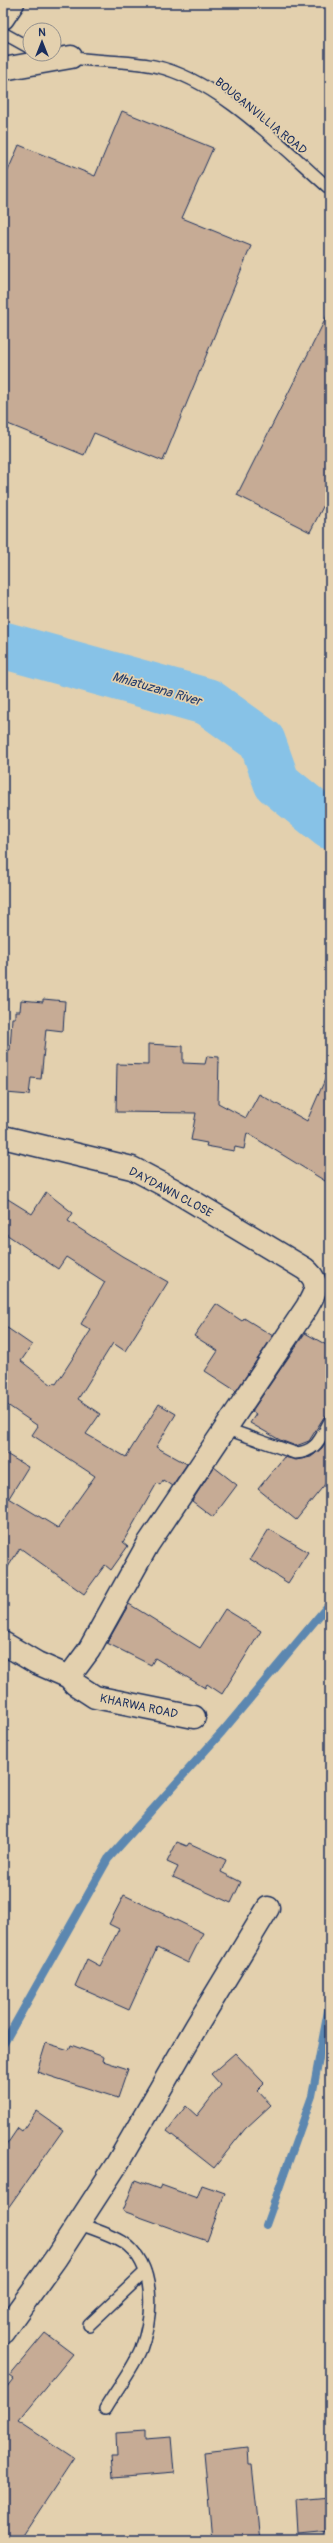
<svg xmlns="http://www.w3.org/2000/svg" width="333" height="2543" font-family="Pangolin,sans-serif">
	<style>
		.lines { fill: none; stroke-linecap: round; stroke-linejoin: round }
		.stream { stroke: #5c87b0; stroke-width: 8 }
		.river { stroke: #87c2e7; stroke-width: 47 }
		.building { fill: #c6ab95; stroke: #1b2f5e }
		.lane-casing { stroke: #1b2f5e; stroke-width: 14 }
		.street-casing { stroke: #1b2f5e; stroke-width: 25 }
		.secondary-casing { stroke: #1b2f5e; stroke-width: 25 }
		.lane { stroke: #e3d0ae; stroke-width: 11 }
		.street { stroke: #e3d0ae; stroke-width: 22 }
		.secondary { stroke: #e3d0ae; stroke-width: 22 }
		.labels { text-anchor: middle; stroke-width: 3.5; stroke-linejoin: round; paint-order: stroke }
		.street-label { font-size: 12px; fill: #1b2f5e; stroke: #e3d0ae }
		.water-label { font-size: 13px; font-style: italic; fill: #263e6c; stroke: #e3d0ae }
	</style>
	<rect width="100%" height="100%" fill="#e3d0ae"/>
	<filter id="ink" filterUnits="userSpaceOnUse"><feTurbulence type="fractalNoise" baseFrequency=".025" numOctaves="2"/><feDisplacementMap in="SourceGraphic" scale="8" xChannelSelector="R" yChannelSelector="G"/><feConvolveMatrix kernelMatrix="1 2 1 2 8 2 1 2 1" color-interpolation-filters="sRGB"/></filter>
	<g filter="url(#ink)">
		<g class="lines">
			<g class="stream">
				<path d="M 3,2045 L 108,1859 L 222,1732 L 330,1603"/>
				<path d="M 266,2225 L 312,2096 L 330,2000"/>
			</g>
			<path class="river" d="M 3,645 L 208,702 L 262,741 L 277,783 L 330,826"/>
		</g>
		<g class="building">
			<path d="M 122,111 L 213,148 L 182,218 L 251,246 L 163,461 L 94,433 L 84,455 L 3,422 L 3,182 L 19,145 L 95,176 Z"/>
			<path d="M 330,310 L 330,493 L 310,532 L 237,495 Z"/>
			<path d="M 43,999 L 65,1001 L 63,1031 L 46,1029 L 41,1079 L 31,1078 L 29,1095 L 6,1093 L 6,1089 L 3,1089 L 3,1049 L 10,1050 L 12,1018 L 15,1018 L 15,1011 L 20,1011 L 21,1000 L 43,1002 Z"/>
			<path d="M 148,1044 L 183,1046 L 183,1063 L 205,1064 L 207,1056 L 219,1057 L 218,1103 L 246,1118 L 259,1094 L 307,1121 L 330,1068 L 330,1184 L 247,1133 L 244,1149 L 235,1147 L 234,1151 L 206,1146 L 207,1143 L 191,1140 L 196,1113 L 116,1112 L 117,1064 L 148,1065 Z"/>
			<path d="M 46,1192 L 73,1213 L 68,1221 L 122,1256 L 168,1282 L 125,1351 L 113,1343 L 78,1399 L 100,1414 L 86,1434 L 126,1457 L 159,1404 L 176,1414 L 156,1447 L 187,1464 L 172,1486 L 163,1480 L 160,1485 L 157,1483 L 123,1542 L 128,1546 L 111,1570 L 105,1565 L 84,1594 L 20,1548 L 3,1575 L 3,1452 L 28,1467 L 9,1498 L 58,1528 L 95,1476 L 32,1435 L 38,1426 L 3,1402 L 3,1325 L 32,1345 L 21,1361 L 52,1385 L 54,1383 L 56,1384 L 91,1330 L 81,1324 L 105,1282 L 66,1257 L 58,1269 L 3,1232 L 3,1196 L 32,1214 Z"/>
			<path d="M 216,1304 L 242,1321 L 244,1318 L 273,1336 L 236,1391 L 205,1371 L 218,1351 L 194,1336 Z"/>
			<path d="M 305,1333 L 330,1347 L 330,1414 L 324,1417 L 309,1441 L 296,1446 L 280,1440 L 250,1423 L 256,1414 L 252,1411 Z"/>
			<path d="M 330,1436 L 330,1478 L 296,1520 L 258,1489 L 284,1457 L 296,1460 L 311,1457 L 322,1448 Z"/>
			<path d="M 214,1467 L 237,1485 L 213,1517 L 192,1501 Z"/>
			<path d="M 269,1529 L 308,1552 L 288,1583 L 250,1559 Z"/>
			<path d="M 129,1604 L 200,1648 L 225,1609 L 261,1631 L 222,1694 L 207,1684 L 205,1688 L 155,1658 L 151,1665 L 107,1643 Z"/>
			<path d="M 177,1842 L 187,1846 L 189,1843 L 226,1860 L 221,1872 L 241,1882 L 231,1903 L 173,1877 L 178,1867 L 167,1862 Z"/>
			<path d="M 124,1895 L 203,1933 L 188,1963 L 157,1948 L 129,2010 L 75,1986 L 87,1959 L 100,1966 L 119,1929 L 109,1924 Z"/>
			<path d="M 46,2043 L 69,2050 L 71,2045 L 104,2057 L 103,2061 L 128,2069 L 118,2098 L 37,2072 Z"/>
			<path d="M 235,2053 L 264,2083 L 257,2090 L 271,2105 L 245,2129 L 214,2168 L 167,2131 L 186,2106 L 197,2116 L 221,2085 L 211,2074 Z"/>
			<path d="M 36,2111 L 63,2130 L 3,2215 L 3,2150 L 18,2128 L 22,2131 Z"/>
			<path d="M 135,2180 L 159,2189 L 161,2185 L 197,2198 L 202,2185 L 225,2193 L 207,2241 L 123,2211 Z"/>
			<path d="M 45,2333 L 73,2354 L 18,2421 L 74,2458 L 20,2540 L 3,2540 L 3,2392 L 13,2379 L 9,2376 Z"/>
			<path d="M 145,2431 L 145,2439 L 171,2437 L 174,2473 L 113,2478 L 111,2457 L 117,2457 L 116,2433 Z"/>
			<path d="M 248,2447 L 249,2465 L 252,2465 L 260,2540 L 212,2540 L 204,2452 Z"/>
			<path d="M 330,2497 L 330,2531 L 298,2534 L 296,2500 Z"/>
		</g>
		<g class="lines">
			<defs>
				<g id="lane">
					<path d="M 3,33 L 30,48"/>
					<path d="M 66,57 C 95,62 125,60 154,66 C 218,79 282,147 330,189"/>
					<path d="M 315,1280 L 330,1287"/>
					<path d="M 224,1428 L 295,1453 C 317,1452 320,1438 330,1421"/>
					<path d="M 78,2223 C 92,2229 110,2234 123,2242 C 157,2265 153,2316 141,2349 C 133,2369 116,2390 105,2409"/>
					<path d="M 89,2325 L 145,2272"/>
				</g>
				<g id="street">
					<path d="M 3,1137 L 132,1168 L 172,1189 L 305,1269 C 321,1282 316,1291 307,1307 L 148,1544 L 89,1650 L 69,1677"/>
					<path d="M 3,1643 L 37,1663 L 69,1677 L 75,1684 L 95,1697 L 194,1717"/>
					<path d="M 3,2332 L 56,2258 L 117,2164 L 196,2027 L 268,1908"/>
				</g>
				<g id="secondary">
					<path d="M 3,18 L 13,3"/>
					<path d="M 3,69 L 71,57"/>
				</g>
			</defs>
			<use href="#lane" class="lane-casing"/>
			<use href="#street" class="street-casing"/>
			<use href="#secondary" class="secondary-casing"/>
			<use href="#lane" class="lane"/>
			<use href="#street" class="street"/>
			<use href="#secondary" class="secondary"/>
		</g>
	</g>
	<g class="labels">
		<g class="street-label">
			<text transform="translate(261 116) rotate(39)" y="4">BOUGANVILLIA ROAD</text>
			<text transform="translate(171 1192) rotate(28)" y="4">DAYDAWN CLOSE</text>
			<text transform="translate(139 1706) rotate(12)" y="4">KHARWA ROAD</text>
		</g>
		<g class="water-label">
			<text transform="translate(157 688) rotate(16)" y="5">Mhlatuzana River</text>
		</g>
	</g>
	<rect width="333" height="2543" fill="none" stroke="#e3d0ae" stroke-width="16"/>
	<rect x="8" y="8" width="317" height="2527" fill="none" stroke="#1b2f5e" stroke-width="1.5" filter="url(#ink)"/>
	<g transform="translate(42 42)"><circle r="19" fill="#e3d0ae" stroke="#93908e"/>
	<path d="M0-3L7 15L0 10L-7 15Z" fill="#1b2f5e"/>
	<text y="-6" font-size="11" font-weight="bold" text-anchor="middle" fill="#1b2f5e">N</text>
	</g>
</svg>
